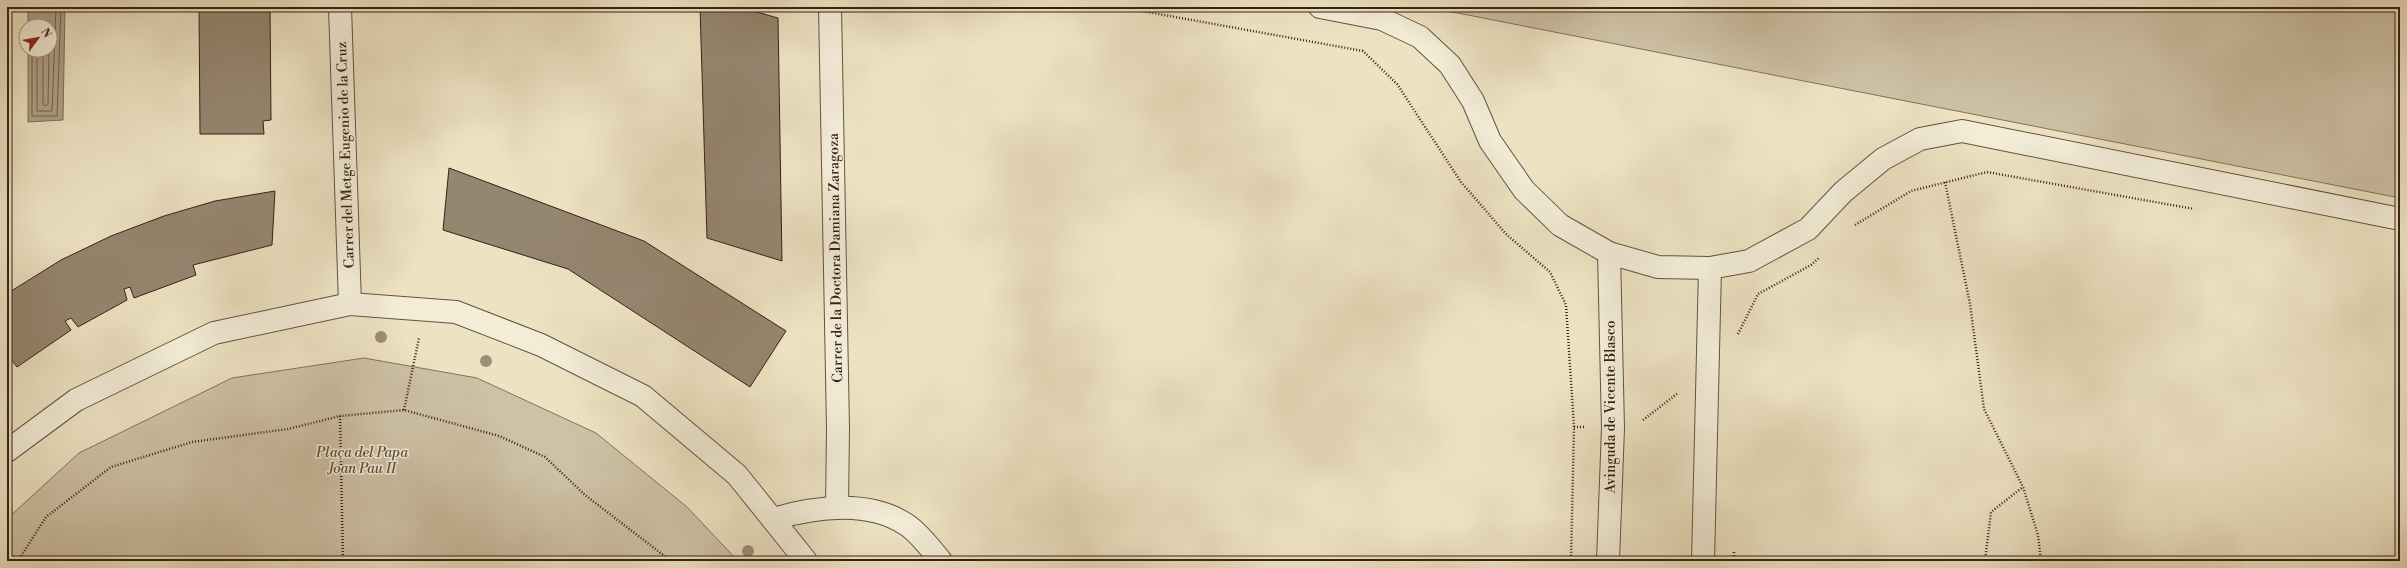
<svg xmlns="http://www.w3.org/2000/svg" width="2407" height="568" font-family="'Libre Bodoni',serif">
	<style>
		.green { fill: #cec2a6; stroke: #82725e }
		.water { fill: #afa188; stroke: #7f6e5a }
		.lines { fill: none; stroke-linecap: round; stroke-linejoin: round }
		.shore { stroke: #72614f; stroke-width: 1 }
		.building { fill: #958670; stroke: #362116 }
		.minor-casing { stroke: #645241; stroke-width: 24 }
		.path { stroke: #362116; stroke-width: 2.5; stroke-dasharray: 1 2; stroke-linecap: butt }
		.minor { stroke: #f3edd8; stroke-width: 22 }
		.tree { fill: #9d8e78 }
		.labels { text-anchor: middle; stroke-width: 3; stroke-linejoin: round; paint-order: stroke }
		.street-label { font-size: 14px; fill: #362116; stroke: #f3edd8 }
		.park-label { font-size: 14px; font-style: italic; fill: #5c493a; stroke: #f3edd8 }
	</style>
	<rect width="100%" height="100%" fill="#ede3c3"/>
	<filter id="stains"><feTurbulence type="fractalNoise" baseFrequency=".005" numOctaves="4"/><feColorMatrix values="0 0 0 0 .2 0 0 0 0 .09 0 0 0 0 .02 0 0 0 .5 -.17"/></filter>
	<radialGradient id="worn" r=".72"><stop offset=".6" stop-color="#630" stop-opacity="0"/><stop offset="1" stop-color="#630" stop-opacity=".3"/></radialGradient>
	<g class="green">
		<path d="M 1427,7 L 2400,7 L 2400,198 Z"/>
		<path d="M 364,358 L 477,378 L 596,433 L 687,507 L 738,561 L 7,561 L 7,519 L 79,453 L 232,378 Z"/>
	</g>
	<path class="water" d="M 28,7 L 65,7 L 63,120 L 28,122 L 28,50 L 50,50 L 50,26 L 28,26 Z"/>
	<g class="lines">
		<g class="shore">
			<path d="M 32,50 L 32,116 L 57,116 L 61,7"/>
			<path d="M 37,50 L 37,111 L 52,111 L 56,7"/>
			<path d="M 43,50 L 43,104 L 45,106 L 48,104 L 49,50"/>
		</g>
	</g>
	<g class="building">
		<path d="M 199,7 L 270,7 L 271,120 L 263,121 L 264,134 L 200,134 Z"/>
		<path d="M 700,7 L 739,7 L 778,18 L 782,261 L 707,238 Z"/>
		<path d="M 449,168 L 644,241 L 786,331 L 750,387 L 568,269 L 443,230 Z"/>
		<path d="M 275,191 L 272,245 L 193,265 L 196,275 L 134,298 L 130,287 L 124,289 L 127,300 L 78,327 L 71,318 L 65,321 L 71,330 L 17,367 L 11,359 L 7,362 L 8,293 L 61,260 L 111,236 L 164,216 L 215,201 Z"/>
	</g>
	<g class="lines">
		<defs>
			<g id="minor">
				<path d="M 340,7 L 350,304"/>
				<path d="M 830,7 L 838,428 L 837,508"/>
				<path d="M 1320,7 L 1382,19 L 1420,37 L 1450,65 L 1473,101 L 1490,141 L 1524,190 L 1560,225 L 1609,253 L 1658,267 L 1710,268 L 1749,261 L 1808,229 L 1843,192 L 1883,159 L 1920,139 L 1962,131 L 2400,219"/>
				<path d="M 7,451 L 76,400 L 214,333 L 350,304 L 456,312 L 541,345 L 643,396 L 737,475 L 806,561"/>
				<path d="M 773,519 C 815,507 868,499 907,525 C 920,534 931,549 941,561"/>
				<path d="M 1608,561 L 1613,428 L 1609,253"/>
				<path d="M 1703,561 L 1710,268"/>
			</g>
		</defs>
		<use href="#minor" class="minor-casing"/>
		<g class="path">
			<path d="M 1120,7 L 1363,51 L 1397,84 L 1461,182 L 1506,234 L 1550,272 L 1566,305 L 1574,427 L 1571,561"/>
			<path d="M 1945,182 L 1970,304 L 1984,409 L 2023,487 L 2038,535 L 2041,561"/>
			<path d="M 1855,225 L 1911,191 L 1987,172 L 2194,209"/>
			<path d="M 1738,334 L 1758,294 L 1811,265 L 1819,258"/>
			<path d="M 404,410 L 419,338"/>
			<path d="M 340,416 L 343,561"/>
			<path d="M 1643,420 L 1678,393"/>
			<path d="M 1574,427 L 1584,427"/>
			<path d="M 1734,552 L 1734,561"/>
			<path d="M 18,561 L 46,517 L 111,467 L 192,442 L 288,429 L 340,416 L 404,410 L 499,436 L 545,457 L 585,495 L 671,561"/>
			<path d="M 1985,561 L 1991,512 L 2023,487"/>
		</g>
		<use href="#minor" class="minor"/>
	</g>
	<g class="tree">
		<circle cx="381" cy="337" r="6"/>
		<circle cx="486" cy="361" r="6"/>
		<circle cx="748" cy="551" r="6"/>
	</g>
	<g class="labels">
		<g class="street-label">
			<text transform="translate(345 155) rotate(-92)" y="5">Carrer del Metge Eugenio de la Cruz</text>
			<text transform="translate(835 258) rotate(-91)" y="5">Carrer de la Doctora Damiana Zaragoza</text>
			<text transform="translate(1610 407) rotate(-90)" y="5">Avinguda de Vicente Blasco</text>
		</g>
		<g class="park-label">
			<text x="362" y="457">Plaça del Papa<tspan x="362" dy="16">Joan Pau II</tspan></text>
		</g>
	</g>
	<rect width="2407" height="568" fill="none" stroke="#ede3c3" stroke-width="24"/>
	<rect x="8" y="8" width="2391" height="552" fill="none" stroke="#362116" stroke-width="2"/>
	<rect x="12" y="12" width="2383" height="544" fill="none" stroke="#362116"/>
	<g transform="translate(38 38) rotate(58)"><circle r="19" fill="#f3edd8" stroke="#a79b8a"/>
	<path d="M0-3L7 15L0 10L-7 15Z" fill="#8f2418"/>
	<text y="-6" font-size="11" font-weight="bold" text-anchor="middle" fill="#362116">N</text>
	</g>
	<rect width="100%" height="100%" filter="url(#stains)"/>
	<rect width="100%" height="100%" fill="url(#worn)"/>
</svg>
